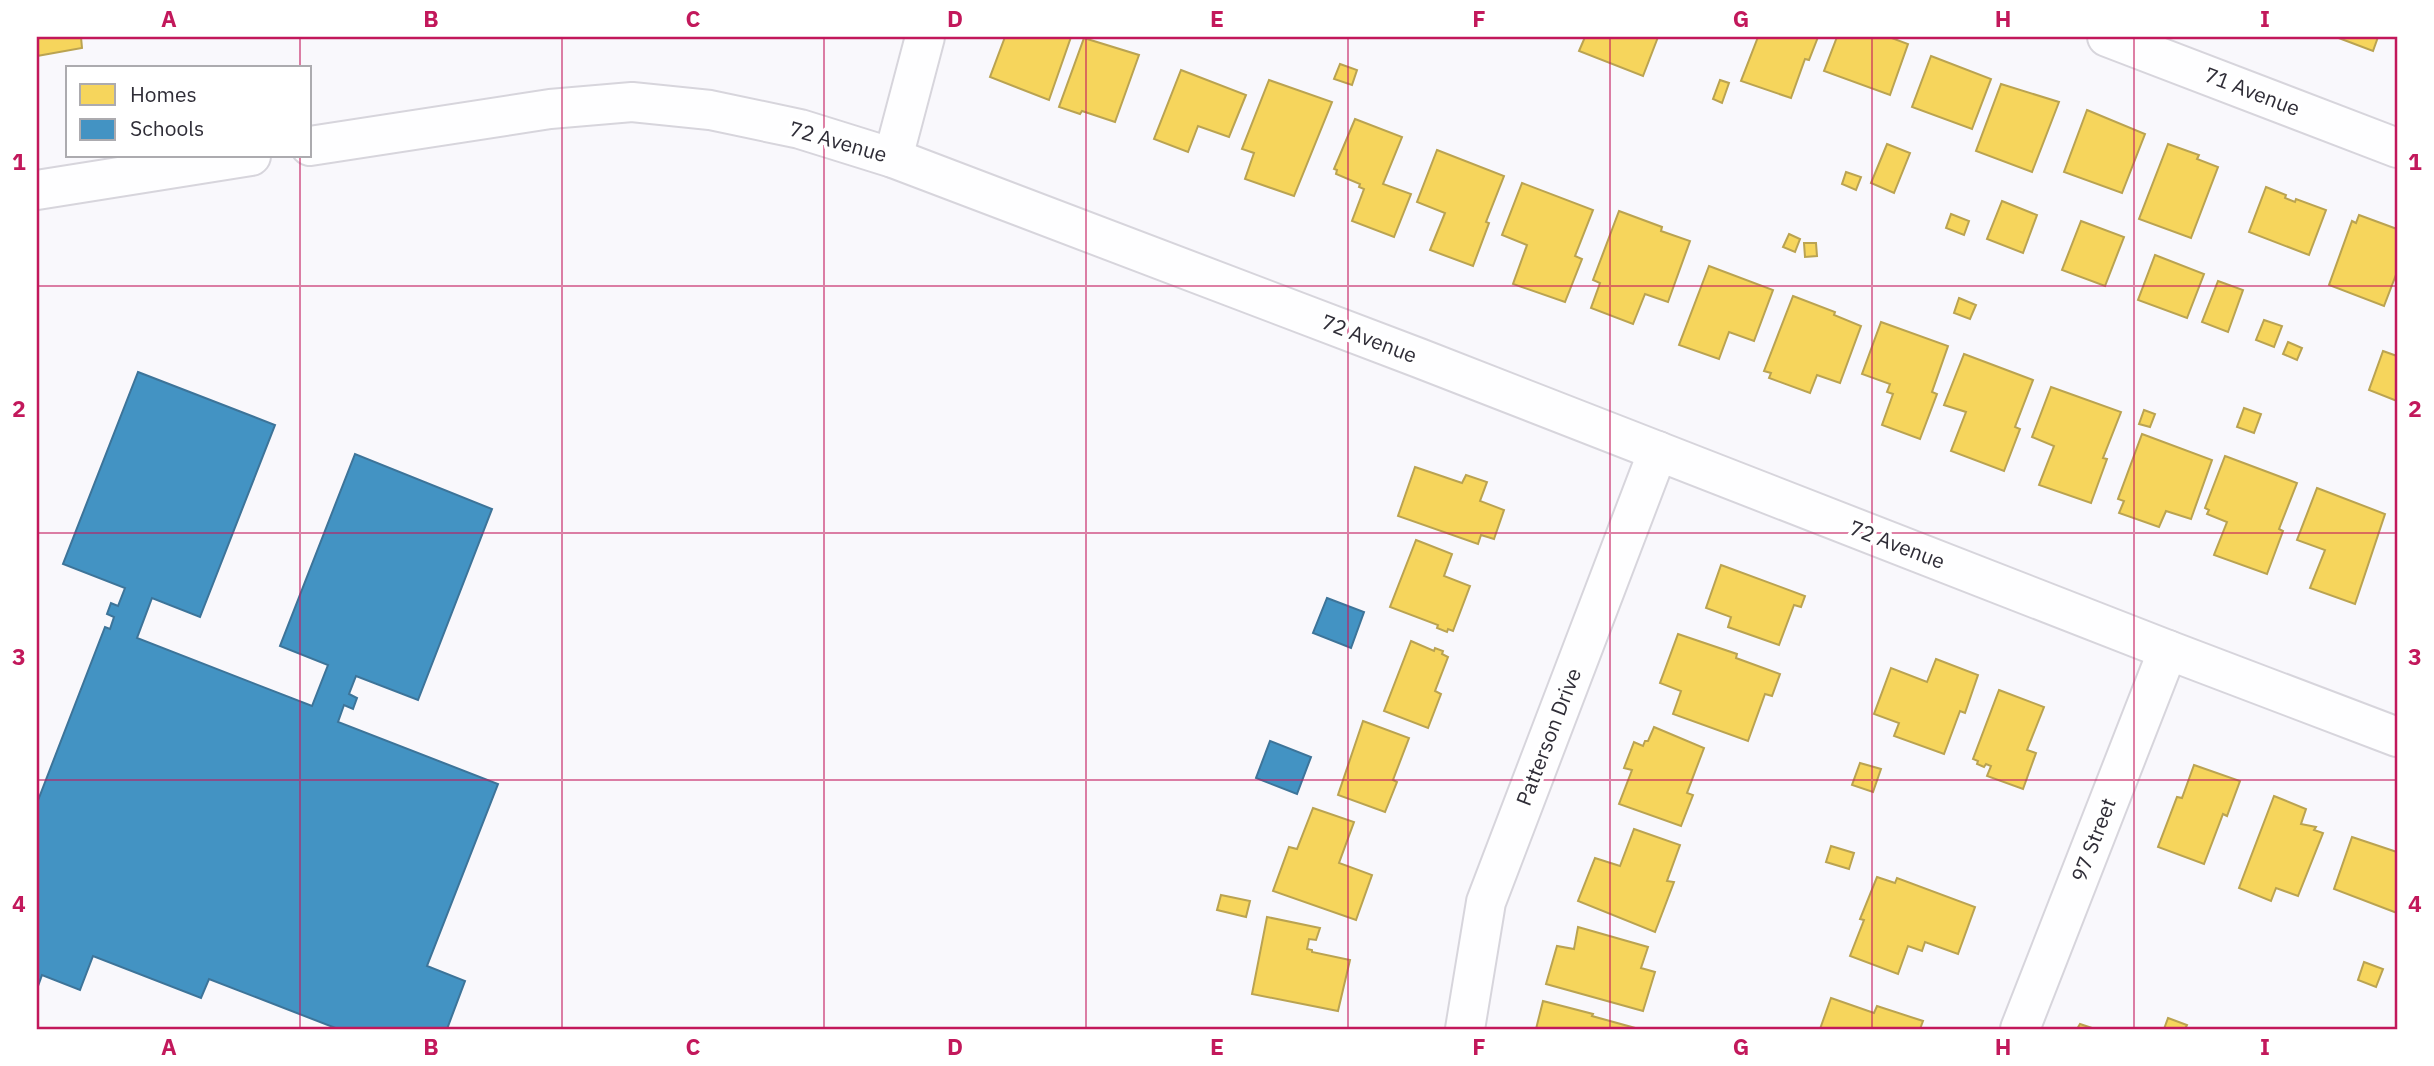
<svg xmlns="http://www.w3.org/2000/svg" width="2434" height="1066" font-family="'IBM Plex Sans',sans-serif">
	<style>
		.homes { fill: #f6d55c; stroke: #baa351; stroke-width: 2 }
		.schools { fill: #4393c3; stroke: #3d7499; stroke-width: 2 }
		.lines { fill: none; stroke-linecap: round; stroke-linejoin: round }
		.street-casing { stroke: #d7d5dc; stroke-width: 42 }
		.secondary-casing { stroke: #d7d5dc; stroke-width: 42 }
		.street { stroke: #fefeff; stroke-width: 38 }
		.secondary { stroke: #fefeff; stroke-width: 38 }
		.grid { fill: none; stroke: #c2185b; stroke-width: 2; stroke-opacity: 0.55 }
		.labels { text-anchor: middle; stroke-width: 7; stroke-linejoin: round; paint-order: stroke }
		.street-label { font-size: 21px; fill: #2f2d37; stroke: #fff }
		.neatline { fill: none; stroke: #c2185b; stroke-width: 2.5 }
		.grid-label { font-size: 23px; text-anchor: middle; font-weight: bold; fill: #c2185b }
	</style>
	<rect width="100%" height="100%" fill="#f9f8fc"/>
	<g class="homes">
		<path d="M 37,37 L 81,37 L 82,48 L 37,56 Z"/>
		<path d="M 1005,37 L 1071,37 L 1049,100 L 990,77 Z"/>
		<path d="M 1585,37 L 1658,37 L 1643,76 L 1579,51 Z"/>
		<path d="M 1758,37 L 1818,37 L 1809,60 L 1805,59 L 1791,98 L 1741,81 Z"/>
		<path d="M 1837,37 L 1889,37 L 1908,44 L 1890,95 L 1824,71 Z"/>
		<path d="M 2336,37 L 2378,37 L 2373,51 Z"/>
		<path d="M 1084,38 L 1139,55 L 1115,122 L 1082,111 L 1080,114 L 1059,107 Z"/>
		<path d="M 1931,56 L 1991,79 L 1972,129 L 1912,107 Z"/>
		<path d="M 1340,64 L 1357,70 L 1352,85 L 1334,79 Z"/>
		<path d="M 1181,70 L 1246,95 L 1229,137 L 1198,126 L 1188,152 L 1154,139 Z"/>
		<path d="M 1269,80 L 1332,102 L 1294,196 L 1245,179 L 1254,153 L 1242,149 Z"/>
		<path d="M 1720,80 L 1729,83 L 1722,103 L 1713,99 Z"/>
		<path d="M 2001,84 L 2059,102 L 2032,172 L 1976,151 Z"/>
		<path d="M 2087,110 L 2145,134 L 2122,193 L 2064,172 Z"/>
		<path d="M 1355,119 L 1402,137 L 1383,184 L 1411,194 L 1394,237 L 1352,221 L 1364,189 L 1359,187 L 1360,184 L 1336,174 L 1337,170 L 1334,169 Z"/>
		<path d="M 1887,144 L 1910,153 L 1894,193 L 1871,183 Z"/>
		<path d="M 2168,144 L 2199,155 L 2197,159 L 2218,167 L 2191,238 L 2139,219 Z"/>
		<path d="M 1437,150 L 1504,176 L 1486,222 L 1489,223 L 1473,266 L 1430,250 L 1445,213 L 1417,202 Z"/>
		<path d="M 1846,172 L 1861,177 L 1856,190 L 1842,184 Z"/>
		<path d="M 1522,183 L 1593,210 L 1575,256 L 1582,259 L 1565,302 L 1513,284 L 1527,245 L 1502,235 Z"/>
		<path d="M 2266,187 L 2286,195 L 2285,198 L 2295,202 L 2296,199 L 2326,210 L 2309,255 L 2249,232 Z"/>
		<path d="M 2002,201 L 2037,215 L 2023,253 L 1987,239 Z"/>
		<path d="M 1619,211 L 1662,227 L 1661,231 L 1690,241 L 1668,302 L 1645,294 L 1633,324 L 1591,308 L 1600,283 L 1593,280 Z"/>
		<path d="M 1951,214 L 1969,221 L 1964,235 L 1946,228 Z"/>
		<path d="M 2359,215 L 2397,229 L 2397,272 L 2384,306 L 2329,285 L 2352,221 L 2356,223 Z"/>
		<path d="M 2081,221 L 2124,237 L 2105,286 L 2062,270 Z"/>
		<path d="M 1789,234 L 1800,239 L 1795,252 L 1783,247 Z"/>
		<path d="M 1804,243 L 1816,243 L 1817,256 L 1805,257 Z"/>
		<path d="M 2155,255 L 2204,274 L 2187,318 L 2138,300 Z"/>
		<path d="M 1709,266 L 1773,290 L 1754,341 L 1729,332 L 1719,359 L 1679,345 Z"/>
		<path d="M 2218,281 L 2243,290 L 2228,332 L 2202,322 Z"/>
		<path d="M 1793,296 L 1835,312 L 1834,315 L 1861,326 L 1840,383 L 1817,375 L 1810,393 L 1769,378 L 1771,373 L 1764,371 Z"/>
		<path d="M 1959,298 L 1976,305 L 1970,319 L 1954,313 Z"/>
		<path d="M 2264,320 L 2282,326 L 2274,347 L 2256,340 Z"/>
		<path d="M 1881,322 L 1948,346 L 1932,392 L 1937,394 L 1920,439 L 1882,425 L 1893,394 L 1887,392 L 1890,384 L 1862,374 Z"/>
		<path d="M 2288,342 L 2302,348 L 2297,360 L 2283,354 Z"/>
		<path d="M 2383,351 L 2397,356 L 2397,401 L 2369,390 Z"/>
		<path d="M 1964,354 L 2033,380 L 2015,427 L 2020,429 L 2004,471 L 1951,451 L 1966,412 L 1944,405 Z"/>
		<path d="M 2051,387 L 2121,412 L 2103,458 L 2107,459 L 2091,503 L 2039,485 L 2054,446 L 2032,437 Z"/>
		<path d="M 2244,408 L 2261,414 L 2254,433 L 2237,427 Z"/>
		<path d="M 2144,410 L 2155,414 L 2150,427 L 2139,424 Z"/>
		<path d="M 2142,434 L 2212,460 L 2191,519 L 2166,511 L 2159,527 L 2119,513 L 2124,501 L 2118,499 Z"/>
		<path d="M 2225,456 L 2297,483 L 2279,529 L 2283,531 L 2267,574 L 2214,555 L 2227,522 L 2207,514 L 2209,510 L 2205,508 Z"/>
		<path d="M 1415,467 L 1462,483 L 1466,475 L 1487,482 L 1480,501 L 1504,510 L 1494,539 L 1481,535 L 1478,544 L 1398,516 Z"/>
		<path d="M 2317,488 L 2385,514 L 2355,604 L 2310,588 L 2325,550 L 2297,540 Z"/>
		<path d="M 1416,540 L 1452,554 L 1444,576 L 1470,586 L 1453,631 L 1448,629 L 1447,632 L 1437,628 L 1438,625 L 1390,607 Z"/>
		<path d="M 1721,565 L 1805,596 L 1801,607 L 1794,605 L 1779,645 L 1728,627 L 1731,617 L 1706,608 Z"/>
		<path d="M 1678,634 L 1737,654 L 1736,658 L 1780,674 L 1772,696 L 1765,694 L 1748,741 L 1673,714 L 1681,691 L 1660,683 Z"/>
		<path d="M 1411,641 L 1434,651 L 1435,648 L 1443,651 L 1442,654 L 1448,657 L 1435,691 L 1441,694 L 1428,728 L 1384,711 Z"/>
		<path d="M 1936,659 L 1978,675 L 1965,713 L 1960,711 L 1944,754 L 1894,736 L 1899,723 L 1874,714 L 1891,668 L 1927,682 Z"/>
		<path d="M 1999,690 L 2044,707 L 2027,750 L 2036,753 L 2023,789 L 1987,776 L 1991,766 L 1986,764 L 1984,767 L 1977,764 L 1978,761 L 1973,759 Z"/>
		<path d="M 1363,721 L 1409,738 L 1393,780 L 1397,782 L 1385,812 L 1338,795 Z"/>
		<path d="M 1654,727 L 1704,748 L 1687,793 L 1693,795 L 1681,826 L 1619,804 L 1632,770 L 1624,768 L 1634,742 L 1643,746 L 1645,741 L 1648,741 Z"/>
		<path d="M 1860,763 L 1881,769 L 1873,792 L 1852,785 Z"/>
		<path d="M 2194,765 L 2240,781 L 2227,816 L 2223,814 L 2204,864 L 2158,847 L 2177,797 L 2182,798 Z"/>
		<path d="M 2274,796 L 2306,809 L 2301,824 L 2316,827 L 2314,830 L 2323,833 L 2298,896 L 2276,888 L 2271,901 L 2239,888 Z"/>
		<path d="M 1313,808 L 1354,822 L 1339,863 L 1372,875 L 1356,920 L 1273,891 L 1289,847 L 1297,849 Z"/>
		<path d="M 1634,829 L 1680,845 L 1667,881 L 1674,882 L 1655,932 L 1578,901 L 1595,858 L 1620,866 Z"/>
		<path d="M 2352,837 L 2397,852 L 2397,913 L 2334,889 Z"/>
		<path d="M 1831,846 L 1854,853 L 1849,869 L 1826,862 Z"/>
		<path d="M 1877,877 L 1895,883 L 1897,878 L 1975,907 L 1958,954 L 1925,942 L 1922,951 L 1908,946 L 1898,974 L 1850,956 L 1864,920 L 1860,919 Z"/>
		<path d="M 1221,895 L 1250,901 L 1246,917 L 1217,910 Z"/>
		<path d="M 1267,917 L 1320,928 L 1316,940 L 1309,939 L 1307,949 L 1312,950 L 1312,952 L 1350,960 L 1338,1011 L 1252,994 Z"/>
		<path d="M 1578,927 L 1648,947 L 1641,968 L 1655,972 L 1643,1011 L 1546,984 L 1557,946 L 1574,949 Z"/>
		<path d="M 2364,962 L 2383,969 L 2376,987 L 2358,980 Z"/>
		<path d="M 1831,998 L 1874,1013 L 1877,1006 L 1923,1021 L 1920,1029 L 1820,1029 Z"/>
		<path d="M 1543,1001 L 1593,1014 L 1592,1016 L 1639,1029 L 1536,1029 Z"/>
		<path d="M 2168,1018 L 2187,1025 L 2185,1029 L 2164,1029 Z"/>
		<path d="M 2080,1024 L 2095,1029 L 2077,1029 Z"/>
	</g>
	<g class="schools">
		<path d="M 138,372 L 275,425 L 200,617 L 152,598 L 137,638 L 312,706 L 328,665 L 280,646 L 355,454 L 492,509 L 418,700 L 356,676 L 349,694 L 357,698 L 353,709 L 344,705 L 338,722 L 498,784 L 427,966 L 465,981 L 447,1029 L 338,1029 L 209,979 L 201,998 L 93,956 L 80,990 L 42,975 L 37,989 L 37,803 L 105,627 L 110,629 L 114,617 L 107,614 L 111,603 L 118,606 L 125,588 L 63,564 Z"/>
		<path d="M 1327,598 L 1364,612 L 1351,648 L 1313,633 Z"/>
		<path d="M 1270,741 L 1311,757 L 1297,794 L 1256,778 Z"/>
	</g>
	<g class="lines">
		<defs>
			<g id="street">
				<path d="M 2107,37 L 2397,148"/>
				<path d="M 893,158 L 925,37"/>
				<path d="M 2020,1029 L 2168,650"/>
			</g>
			<g id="secondary">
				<path d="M 310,146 L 550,109 L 632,102 L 710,110 L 800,129 L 893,158 L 1419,358 L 2168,650 L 2397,737"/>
				<path d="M 37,190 L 251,156"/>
				<path d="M 1465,1029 L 1486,902 L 1658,451"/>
			</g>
		</defs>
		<use href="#street" class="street-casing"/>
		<use href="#secondary" class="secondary-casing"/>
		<use href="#street" class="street"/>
		<use href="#secondary" class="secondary"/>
	</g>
	<path class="grid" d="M 300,37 L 300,68M 562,37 L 562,1029M 824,37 L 824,1029M 1086,37 L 1086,1029M 1348,37 L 1348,1029M 1610,37 L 1610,1029M 1872,37 L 1872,1029M 2134,37 L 2134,1029M 300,156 L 300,1029M 37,286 L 2397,286M 37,533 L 2397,533M 37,780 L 2397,780"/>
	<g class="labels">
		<g class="street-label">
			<text transform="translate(2252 92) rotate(21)" y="7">71 Avenue</text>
			<text transform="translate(838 142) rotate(16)" y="7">72 Avenue</text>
			<text transform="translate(1369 339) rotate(21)" y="7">72 Avenue</text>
			<text transform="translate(1897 545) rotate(21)" y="7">72 Avenue</text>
			<text transform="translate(1549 737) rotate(-69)" y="7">Patterson Drive</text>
			<text transform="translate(2094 840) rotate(-69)" y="7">97 Street</text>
		</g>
	</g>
	<rect width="2434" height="1066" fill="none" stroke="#ffffff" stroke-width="77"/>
	<rect x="66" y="66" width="245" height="91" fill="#ffffff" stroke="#acabaf" stroke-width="2"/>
	<rect x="80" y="84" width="35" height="21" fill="#f6d55c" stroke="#acabaf" stroke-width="2"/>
	<text x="130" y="102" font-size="21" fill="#2f2d37">Homes</text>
	<rect x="80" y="119" width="35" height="21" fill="#4393c3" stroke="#acabaf" stroke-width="2"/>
	<text x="130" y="136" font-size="21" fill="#2f2d37">Schools</text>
	<rect x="38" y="38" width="2358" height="990" class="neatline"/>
	<g class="grid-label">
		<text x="169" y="27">A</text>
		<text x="431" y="27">B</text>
		<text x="693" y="27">C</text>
		<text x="955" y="27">D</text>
		<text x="1217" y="27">E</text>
		<text x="1479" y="27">F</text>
		<text x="1741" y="27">G</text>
		<text x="2003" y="27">H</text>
		<text x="2265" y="27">I</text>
		<text x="19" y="170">1</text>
		<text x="2415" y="170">1</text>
		<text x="19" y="417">2</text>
		<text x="2415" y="417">2</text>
		<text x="19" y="665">3</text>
		<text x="2415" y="665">3</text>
		<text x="19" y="912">4</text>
		<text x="2415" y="912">4</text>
		<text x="169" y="1055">A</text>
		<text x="431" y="1055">B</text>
		<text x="693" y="1055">C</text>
		<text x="955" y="1055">D</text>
		<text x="1217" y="1055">E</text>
		<text x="1479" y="1055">F</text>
		<text x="1741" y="1055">G</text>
		<text x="2003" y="1055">H</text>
		<text x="2265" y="1055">I</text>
	</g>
</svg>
